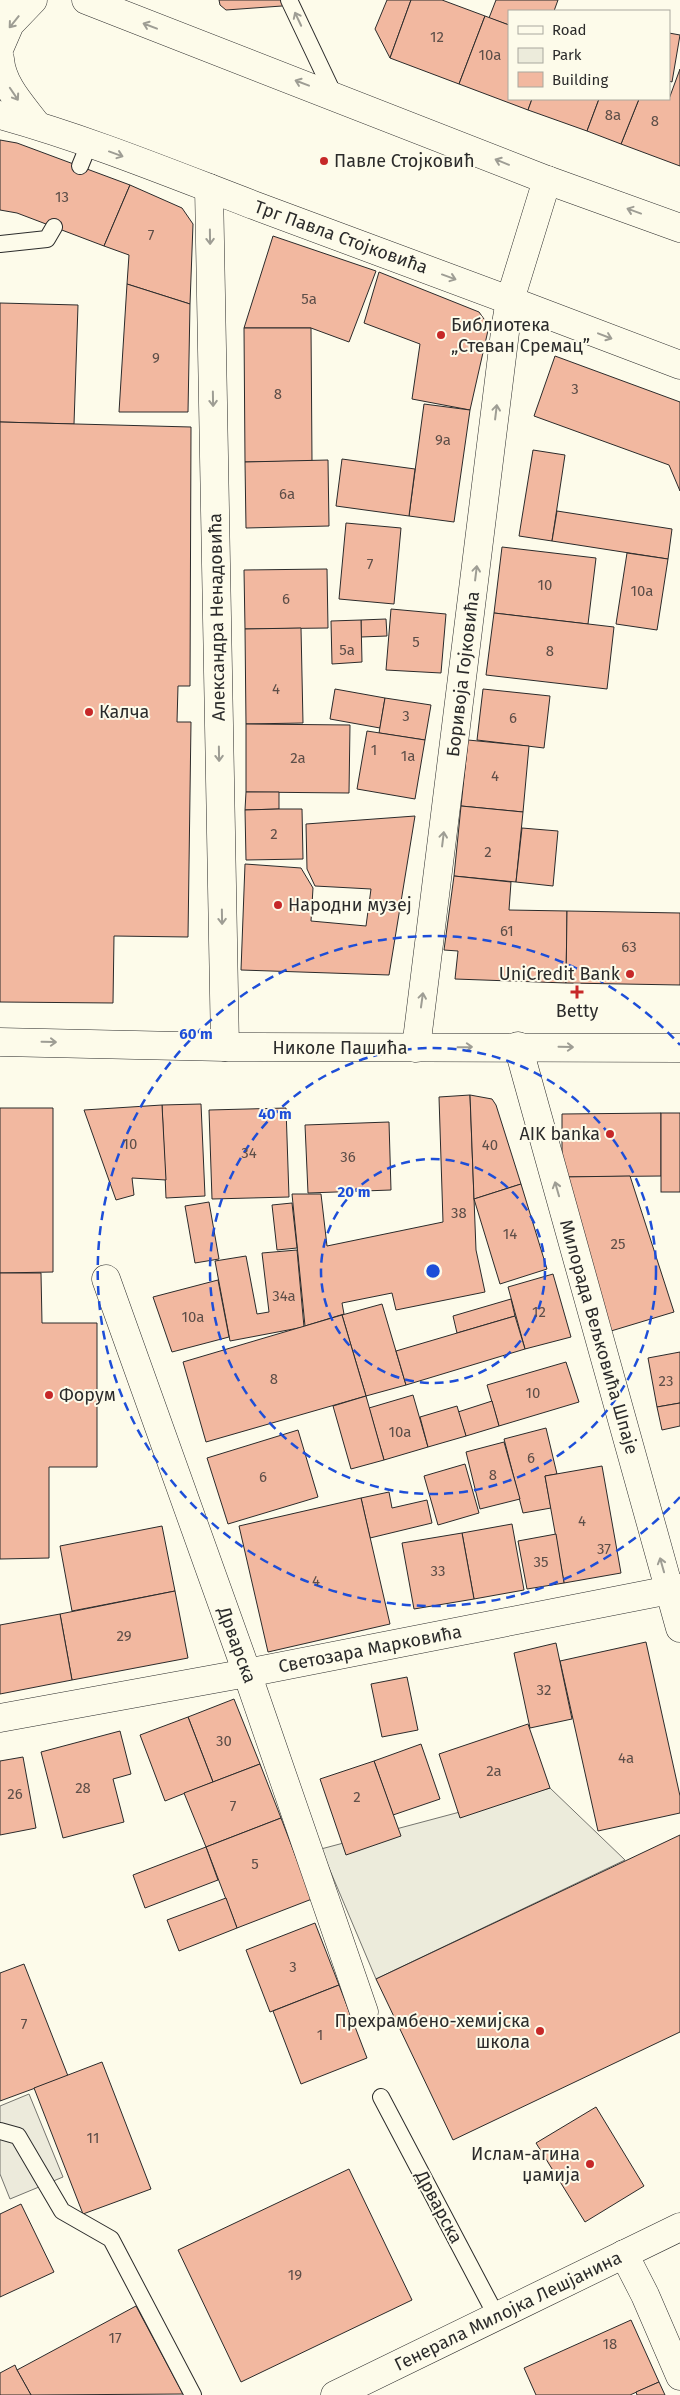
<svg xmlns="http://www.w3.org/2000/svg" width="680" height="2395" font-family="'Fira Sans',sans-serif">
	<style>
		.green { fill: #ecebdb; stroke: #74746e }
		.parking { fill: #eceadb; stroke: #74746e }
		.building { fill: #f2b8a0; stroke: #2b2b2b }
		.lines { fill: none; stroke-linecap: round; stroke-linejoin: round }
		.lane-casing { stroke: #2b2b2b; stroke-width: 18 }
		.street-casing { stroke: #2b2b2b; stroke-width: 29 }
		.secondary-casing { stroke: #2b2b2b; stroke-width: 29 }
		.lane { stroke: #fdfbea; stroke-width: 16 }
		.street { stroke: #fdfbea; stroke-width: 28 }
		.secondary { stroke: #fdfbea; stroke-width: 28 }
		.oneway { stroke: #9e9d94 }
		.ring { fill: none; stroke: #1d4ed8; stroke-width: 2.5; stroke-dasharray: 9 6 }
		.poi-dot { fill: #c62828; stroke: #fdfbea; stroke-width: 2 }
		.labels { text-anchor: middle; stroke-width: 4; stroke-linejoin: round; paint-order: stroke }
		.number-label { font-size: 15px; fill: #5d4e48 }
		.poi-label { font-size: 18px; fill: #2b2b2b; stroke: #fdfbea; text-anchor: start }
		.street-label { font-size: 18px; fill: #2b2b2b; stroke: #fdfbea }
		.centre { fill: #1d4ed8; stroke: #fdfbea; stroke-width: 2.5 }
		.ring-label { font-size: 15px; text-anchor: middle; font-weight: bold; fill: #1d4ed8; stroke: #fdfbea; stroke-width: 4; stroke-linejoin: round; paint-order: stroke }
	</style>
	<rect width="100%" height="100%" fill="#fdfbea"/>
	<path class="green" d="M 550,1788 L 625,1860 L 376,1979 L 321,1849 Z"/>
	<path class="parking" d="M 29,2094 L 63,2177 L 10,2199 L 0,2174 L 0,2106 Z"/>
	<g class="building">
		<path d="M 219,0 L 287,0 L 282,6 L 226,10 L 220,5 Z"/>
		<path d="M 387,0 L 411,0 L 390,58 L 375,29 Z"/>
		<path d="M 411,0 L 442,0 L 485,16 L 459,84 L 390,58 Z"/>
		<path d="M 496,0 L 558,0 L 554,11 L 509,11 L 509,25 L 489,18 Z"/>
		<path d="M 485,16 L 509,25 L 509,99 L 532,99 L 528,110 L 459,84 Z"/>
		<path d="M 669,33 L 680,35 L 672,82 L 669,81 Z"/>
		<path d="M 680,69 L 680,166 L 621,144 L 639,99 L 669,99 Z"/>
		<path d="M 532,99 L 599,99 L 587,131 L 528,110 Z"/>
		<path d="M 599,99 L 639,99 L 621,144 L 587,131 Z"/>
		<path d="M 0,140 L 17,143 L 130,185 L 104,246 L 17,213 L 0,210 Z"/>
		<path d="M 130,185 L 182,208 L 193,224 L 190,304 L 127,284 L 129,255 L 104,246 Z"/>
		<path d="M 273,236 L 376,271 L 349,342 L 311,328 L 244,328 Z"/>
		<path d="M 379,272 L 479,312 L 489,326 L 470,410 L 412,399 L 420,344 L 364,323 Z"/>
		<path d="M 127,284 L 190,304 L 188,412 L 119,412 Z"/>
		<path d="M 0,303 L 78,305 L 74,424 L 0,422 Z"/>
		<path d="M 244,328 L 311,328 L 312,461 L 245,462 Z"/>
		<path d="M 555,356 L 680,402 L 680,491 L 669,465 L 534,416 Z"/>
		<path d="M 424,404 L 470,410 L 454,522 L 409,516 Z"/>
		<path d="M 0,422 L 191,427 L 190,686 L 178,686 L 177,722 L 191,722 L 188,937 L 114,936 L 113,1003 L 0,1002 Z"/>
		<path d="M 533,450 L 565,455 L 552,541 L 519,536 Z"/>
		<path d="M 342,459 L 415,469 L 409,516 L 336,506 Z"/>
		<path d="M 328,460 L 329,526 L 246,528 L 245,462 Z"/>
		<path d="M 557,511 L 672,529 L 668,559 L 552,541 Z"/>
		<path d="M 346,523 L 401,528 L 394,604 L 339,599 Z"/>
		<path d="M 502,547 L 596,558 L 588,624 L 494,613 Z"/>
		<path d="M 627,553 L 668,559 L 657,630 L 616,624 Z"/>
		<path d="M 327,569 L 328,628 L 245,629 L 244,570 Z"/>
		<path d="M 391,609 L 446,614 L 441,673 L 386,670 Z"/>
		<path d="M 494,613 L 614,627 L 607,689 L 486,675 Z"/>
		<path d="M 386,619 L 387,636 L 361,637 L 361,620 Z"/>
		<path d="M 361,620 L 362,662 L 332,664 L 331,621 Z"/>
		<path d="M 301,628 L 303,723 L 246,724 L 245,629 Z"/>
		<path d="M 335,689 L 385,698 L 380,728 L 330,719 Z"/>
		<path d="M 483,689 L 550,696 L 544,748 L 477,740 Z"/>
		<path d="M 385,698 L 431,705 L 425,740 L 379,733 Z"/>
		<path d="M 246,724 L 350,725 L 349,793 L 246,792 Z"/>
		<path d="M 367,731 L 425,740 L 415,799 L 357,789 Z"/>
		<path d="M 468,740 L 529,746 L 523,812 L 461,806 Z"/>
		<path d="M 246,792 L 279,792 L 279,809 L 245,810 Z"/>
		<path d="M 461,806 L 523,812 L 516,882 L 454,876 Z"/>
		<path d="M 279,809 L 302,809 L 303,859 L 246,860 L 245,810 Z"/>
		<path d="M 415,816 L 389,975 L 241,970 L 245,864 L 301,868 L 313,888 L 311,921 L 366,926 L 371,889 L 315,886 L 307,869 L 306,824 Z"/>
		<path d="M 522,828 L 558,831 L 553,886 L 516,882 Z"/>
		<path d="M 454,876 L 511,882 L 509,910 L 567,911 L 566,983 L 455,979 L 458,951 L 444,950 Z"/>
		<path d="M 567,911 L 680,913 L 680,985 L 566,983 Z"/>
		<path d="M 470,1095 L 476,1250 L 485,1292 L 396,1310 L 392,1293 L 342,1303 L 344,1314 L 305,1326 L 292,1194 L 321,1194 L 327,1246 L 443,1222 L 439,1097 Z"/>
		<path d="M 470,1095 L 492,1099 L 496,1105 L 521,1184 L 474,1199 Z"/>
		<path d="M 201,1104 L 205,1196 L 166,1198 L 162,1105 Z"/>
		<path d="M 162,1105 L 166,1180 L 132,1178 L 134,1195 L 116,1200 L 84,1110 Z"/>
		<path d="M 0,1108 L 53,1108 L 53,1272 L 0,1273 Z"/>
		<path d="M 286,1108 L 289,1197 L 212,1199 L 209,1110 Z"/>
		<path d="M 661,1113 L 661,1176 L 562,1177 L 562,1114 Z"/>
		<rect x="661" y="1113" width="19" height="79"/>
		<path d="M 389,1122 L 391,1190 L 308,1193 L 305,1125 Z"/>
		<path d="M 630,1176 L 674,1312 L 611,1331 L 562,1177 Z"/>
		<path d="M 521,1184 L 547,1269 L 500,1284 L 474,1199 Z"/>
		<path d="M 209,1202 L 219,1259 L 195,1263 L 185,1206 Z"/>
		<path d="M 292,1203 L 297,1248 L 277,1250 L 272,1205 Z"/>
		<path d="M 297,1250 L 304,1327 L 230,1341 L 215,1261 L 246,1256 L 257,1314 L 269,1312 L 262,1253 Z"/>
		<path d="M 0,1273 L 41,1273 L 42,1323 L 97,1323 L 97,1467 L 49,1467 L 49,1558 L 0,1559 Z"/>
		<path d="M 553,1274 L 571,1337 L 525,1349 L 508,1287 Z"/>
		<path d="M 218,1280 L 229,1337 L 172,1352 L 153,1297 Z"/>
		<path d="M 511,1299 L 515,1316 L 457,1333 L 453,1316 Z"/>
		<path d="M 382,1304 L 406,1385 L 366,1396 L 342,1315 Z"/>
		<path d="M 342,1315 L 366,1396 L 206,1442 L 183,1362 Z"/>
		<path d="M 515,1316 L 525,1349 L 406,1385 L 396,1351 Z"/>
		<path d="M 680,1352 L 680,1403 L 657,1407 L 648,1358 Z"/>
		<path d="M 566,1362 L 579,1402 L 499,1426 L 487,1385 Z"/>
		<path d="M 413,1395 L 428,1447 L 384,1460 L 369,1408 Z"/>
		<path d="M 366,1396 L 384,1460 L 351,1469 L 333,1406 Z"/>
		<path d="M 492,1401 L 499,1426 L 466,1436 L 458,1412 Z"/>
		<path d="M 680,1403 L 680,1426 L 662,1430 L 657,1407 Z"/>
		<path d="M 457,1406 L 466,1436 L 428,1447 L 420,1417 Z"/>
		<path d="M 546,1428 L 557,1474 L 545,1476 L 551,1508 L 523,1513 L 504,1439 Z"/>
		<path d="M 298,1430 L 318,1497 L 228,1524 L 207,1458 Z"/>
		<path d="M 504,1442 L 520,1499 L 480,1509 L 466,1452 Z"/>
		<path d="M 465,1464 L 479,1513 L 438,1525 L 424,1476 Z"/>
		<path d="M 602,1466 L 621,1573 L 564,1583 L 545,1476 Z"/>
		<path d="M 389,1492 L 392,1508 L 427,1500 L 432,1523 L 370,1538 L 361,1498 Z"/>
		<path d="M 361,1498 L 390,1624 L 268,1652 L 239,1526 Z"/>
		<path d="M 512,1524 L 524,1590 L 474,1599 L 462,1533 Z"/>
		<path d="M 162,1526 L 175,1591 L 72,1611 L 60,1546 Z"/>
		<path d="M 462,1533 L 474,1599 L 414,1609 L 402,1543 Z"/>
		<path d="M 556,1534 L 564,1583 L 527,1589 L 518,1541 Z"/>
		<path d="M 175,1591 L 188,1658 L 72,1680 L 60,1614 Z"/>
		<path d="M 60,1614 L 72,1680 L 0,1694 L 0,1625 Z"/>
		<path d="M 646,1642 L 680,1796 L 680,1813 L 598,1831 L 560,1661 Z"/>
		<path d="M 556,1643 L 572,1719 L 530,1728 L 514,1653 Z"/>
		<path d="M 407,1677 L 418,1730 L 382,1737 L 371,1684 Z"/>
		<path d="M 234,1699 L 260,1764 L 213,1782 L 188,1717 Z"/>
		<path d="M 188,1717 L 213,1782 L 165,1801 L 140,1735 Z"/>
		<path d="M 528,1724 L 550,1788 L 460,1818 L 439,1754 Z"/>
		<path d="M 120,1731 L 131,1774 L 113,1779 L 124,1822 L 63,1838 L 41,1752 Z"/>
		<path d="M 421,1744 L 440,1799 L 393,1815 L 374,1761 Z"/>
		<path d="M 23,1757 L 36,1828 L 0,1835 L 0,1761 Z"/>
		<path d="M 374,1761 L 401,1836 L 346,1855 L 320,1779 Z"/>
		<path d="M 260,1764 L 281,1818 L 206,1847 L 184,1793 Z"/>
		<path d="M 281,1818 L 312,1899 L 237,1928 L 206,1847 Z"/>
		<path d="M 680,1835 L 680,2032 L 453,2140 L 376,1979 Z"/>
		<path d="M 206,1847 L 218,1880 L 145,1908 L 133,1875 Z"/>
		<path d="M 226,1898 L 237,1928 L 179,1951 L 167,1920 Z"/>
		<path d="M 315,1923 L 339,1985 L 270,2012 L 246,1950 Z"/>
		<path d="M 24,1964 L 68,2076 L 0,2101 L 0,1973 Z"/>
		<path d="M 339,1985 L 367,2058 L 301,2084 L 273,2011 Z"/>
		<path d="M 102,2062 L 151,2189 L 83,2214 L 34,2088 Z"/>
		<path d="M 596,2107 L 644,2186 L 585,2222 L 536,2143 Z"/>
		<path d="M 349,2169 L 412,2300 L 241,2382 L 178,2250 Z"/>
		<path d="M 21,2204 L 54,2272 L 0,2297 L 0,2214 Z"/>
		<path d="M 136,2306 L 183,2394 L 31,2395 L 17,2370 Z"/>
		<path d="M 631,2320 L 659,2382 L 630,2395 L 536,2395 L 524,2368 Z"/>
		<path d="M 15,2365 L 17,2370 L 31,2395 L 0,2395 L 0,2373 Z"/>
		<path d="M 659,2382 L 665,2395 L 637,2395 L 636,2392 Z"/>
	</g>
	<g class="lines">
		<defs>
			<g id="lane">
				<path d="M 289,0 L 334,95"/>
				<path d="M 80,166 L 89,144"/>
				<path d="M 0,244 L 47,239 L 54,227"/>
				<path d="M 381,2097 L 497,2317"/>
				<path d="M 0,2131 L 18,2136 L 62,2211 L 111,2239 L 193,2395"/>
			</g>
			<g id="street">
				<path d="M 209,188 L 225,1047"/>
				<path d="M 518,1046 L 680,1628"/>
				<path d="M 416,1048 L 506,324 L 510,300 L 547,180"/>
				<path d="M 106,1279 L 247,1673 L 364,2012"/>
				<path d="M 0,1718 L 247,1673 L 680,1588"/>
				<path d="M 624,2254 L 645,2295 L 680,2376"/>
			</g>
			<g id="secondary">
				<path d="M 86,0 L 547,180 L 680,228"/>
				<path d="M 0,1 L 3,0"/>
				<path d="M 0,47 L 10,24 L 33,0"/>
				<path d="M 0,59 C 2,85 22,105 37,125"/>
				<path d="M 0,115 C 87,139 172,174 256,206 C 398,258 539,311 680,365"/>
				<path d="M 0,1042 L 225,1047 L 680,1048"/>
				<path d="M 335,2395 L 680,2227"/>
			</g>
		</defs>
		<use href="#lane" class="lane-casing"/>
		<use href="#street" class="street-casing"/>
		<use href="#secondary" class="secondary-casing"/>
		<use href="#lane" class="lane"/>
		<use href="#street" class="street"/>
		<use href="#secondary" class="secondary"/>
	</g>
	<defs><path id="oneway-shaft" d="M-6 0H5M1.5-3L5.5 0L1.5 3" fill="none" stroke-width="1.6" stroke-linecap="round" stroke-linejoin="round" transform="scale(1.25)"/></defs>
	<g class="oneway">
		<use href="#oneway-shaft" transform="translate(298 19) rotate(-115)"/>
		<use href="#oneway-shaft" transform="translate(14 22) rotate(129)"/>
		<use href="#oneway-shaft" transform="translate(150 26) rotate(-159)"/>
		<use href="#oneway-shaft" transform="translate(302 83) rotate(-159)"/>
		<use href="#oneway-shaft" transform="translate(14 94) rotate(56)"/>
		<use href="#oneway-shaft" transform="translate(116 154) rotate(20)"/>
		<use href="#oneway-shaft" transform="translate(502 162) rotate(-158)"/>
		<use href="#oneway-shaft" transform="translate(634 211) rotate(-160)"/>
		<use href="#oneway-shaft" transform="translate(210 237) rotate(89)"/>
		<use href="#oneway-shaft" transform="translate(449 277) rotate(20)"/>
		<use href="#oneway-shaft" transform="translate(605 336) rotate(21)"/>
		<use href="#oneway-shaft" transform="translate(213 399) rotate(89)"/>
		<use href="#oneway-shaft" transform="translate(496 412) rotate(-83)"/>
		<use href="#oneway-shaft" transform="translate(476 573) rotate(-83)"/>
		<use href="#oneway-shaft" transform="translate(219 754) rotate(89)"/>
		<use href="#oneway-shaft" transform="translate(443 839) rotate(-83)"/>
		<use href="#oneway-shaft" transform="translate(222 917) rotate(89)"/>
		<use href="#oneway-shaft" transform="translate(422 1000) rotate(-82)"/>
		<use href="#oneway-shaft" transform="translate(49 1042) rotate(1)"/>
		<use href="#oneway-shaft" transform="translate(465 1047) rotate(-1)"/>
		<use href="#oneway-shaft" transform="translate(566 1047) rotate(1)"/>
		<use href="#oneway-shaft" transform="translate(557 1189) rotate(-106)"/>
		<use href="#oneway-shaft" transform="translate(662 1565) rotate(-106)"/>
	</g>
	<g class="ring">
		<circle cx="433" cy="1271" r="112"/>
		<circle cx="433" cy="1271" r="223"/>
		<path d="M680 1497A335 335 0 1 1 680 1045"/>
	</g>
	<g class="poi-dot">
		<circle cx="324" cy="161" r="5"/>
		<circle cx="441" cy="335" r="5"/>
		<circle cx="89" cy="712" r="5"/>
		<circle cx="278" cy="905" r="5"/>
		<circle cx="630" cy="974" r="5"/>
		<path d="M574.5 984.5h5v5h5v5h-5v5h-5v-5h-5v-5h5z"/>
		<circle cx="610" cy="1134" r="5"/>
		<circle cx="49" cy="1395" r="5"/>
		<circle cx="540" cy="2031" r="5"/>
		<circle cx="590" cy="2164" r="5"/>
	</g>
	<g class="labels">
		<g class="number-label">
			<text x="437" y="42">12</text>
			<text x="490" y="60">10a</text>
			<text x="613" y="120">8a</text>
			<text x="655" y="126">8</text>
			<text x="62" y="202">13</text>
			<text x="151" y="240">7</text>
			<text x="309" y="304">5a</text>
			<text x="156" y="363">9</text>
			<text x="575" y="394">3</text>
			<text x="278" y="399">8</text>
			<text x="443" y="445">9a</text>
			<text x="287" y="499">6a</text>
			<text x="370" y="569">7</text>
			<text x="545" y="590">10</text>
			<text x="642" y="596">10a</text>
			<text x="286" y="604">6</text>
			<text x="416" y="647">5</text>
			<text x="347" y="655">5a</text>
			<text x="550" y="656">8</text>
			<text x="276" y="694">4</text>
			<text x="406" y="721">3</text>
			<text x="513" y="723">6</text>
			<text x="374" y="755">1</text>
			<text x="408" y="761">1a</text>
			<text x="298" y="763">2a</text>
			<text x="495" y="781">4</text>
			<text x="274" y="839">2</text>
			<text x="488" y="857">2</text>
			<text x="507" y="936">61</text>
			<text x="629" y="952">63</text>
			<text x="130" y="1149">10</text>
			<text x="490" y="1150">40</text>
			<text x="249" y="1158">34</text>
			<text x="348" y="1162">36</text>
			<text x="459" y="1218">38</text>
			<text x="510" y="1239">14</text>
			<text x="618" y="1249">25</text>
			<text x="284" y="1301">34a</text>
			<text x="539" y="1317">12</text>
			<text x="193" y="1322">10a</text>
			<text x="274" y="1384">8</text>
			<text x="666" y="1386">23</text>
			<text x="533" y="1398">10</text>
			<text x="400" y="1437">10a</text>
			<text x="531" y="1463">6</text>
			<text x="493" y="1480">8</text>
			<text x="263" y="1482">6</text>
			<text x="582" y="1526">4</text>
			<text x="604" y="1554">37</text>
			<text x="541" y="1567">35</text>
			<text x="438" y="1576">33</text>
			<text x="316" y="1586">4</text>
			<text x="124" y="1641">29</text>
			<text x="544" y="1695">32</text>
			<text x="224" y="1746">30</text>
			<text x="626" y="1763">4a</text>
			<text x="494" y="1776">2a</text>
			<text x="83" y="1793">28</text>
			<text x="15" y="1799">26</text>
			<text x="357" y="1802">2</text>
			<text x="233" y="1811">7</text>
			<text x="255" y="1869">5</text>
			<text x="293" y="1972">3</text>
			<text x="24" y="2029">7</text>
			<text x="320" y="2040">1</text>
			<text x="93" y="2143">11</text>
			<text x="295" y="2280">19</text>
			<text x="115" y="2343">17</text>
			<text x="610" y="2349">18</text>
		</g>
		<g class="poi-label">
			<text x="334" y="167">Павле Стојковић</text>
			<text x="451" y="331">Библиотека<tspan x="451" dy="21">„Стеван Сремац”</tspan></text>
			<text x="99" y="718">Калча</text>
			<text x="288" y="911">Народни музеј</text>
			<text x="620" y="980" text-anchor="end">UniCredit Bank</text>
			<text x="577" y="1017" text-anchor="middle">Betty</text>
			<text x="600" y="1140" text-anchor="end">AIK banka</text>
			<text x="59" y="1401">Форум</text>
			<text x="530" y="2027" text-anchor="end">Прехрамбено-хемијска<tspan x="530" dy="21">школа</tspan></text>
			<text x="580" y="2160" text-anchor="end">Ислам-агина<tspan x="580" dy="21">џамија</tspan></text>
		</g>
		<g class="street-label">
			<text transform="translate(341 237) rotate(20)" y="6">Трг Павла Стојковића</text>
			<text transform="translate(217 617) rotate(-91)" y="6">Александра Ненадовића</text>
			<text transform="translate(463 674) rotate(-83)" y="6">Боривоја Гојковића</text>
			<text x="340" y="1054">Николе Пашића</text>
			<text transform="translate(599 1337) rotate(74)" y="6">Милорада Вељковића Шпаје</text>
			<text transform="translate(237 1645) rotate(70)" y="6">Дрварска</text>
			<text transform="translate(370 1649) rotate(-11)" y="6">Светозара Марковића</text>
			<text transform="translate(439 2207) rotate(62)" y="6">Дрварска</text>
			<text transform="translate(508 2311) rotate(-26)" y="6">Генерала Милојка Лешјанина</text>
		</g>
	</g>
	<circle cx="433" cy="1271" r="8" class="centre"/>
	<g class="ring-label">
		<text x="196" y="1039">60 m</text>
		<text x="275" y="1119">40 m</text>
		<text x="354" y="1197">20 m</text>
	</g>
	<rect x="508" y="10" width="162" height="90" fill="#fdfbea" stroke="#a9a89e"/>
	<rect x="518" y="26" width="25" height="8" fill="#fdfbea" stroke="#a9a89e"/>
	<text x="552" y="35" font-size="15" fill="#2b2b2b">Road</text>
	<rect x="518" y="48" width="25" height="15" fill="#ecebdb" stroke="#a9a89e"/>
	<text x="552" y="60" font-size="15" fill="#2b2b2b">Park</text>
	<rect x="518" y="72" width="25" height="15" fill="#f2b8a0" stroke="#a9a89e"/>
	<text x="552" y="85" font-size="15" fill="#2b2b2b">Building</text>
</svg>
